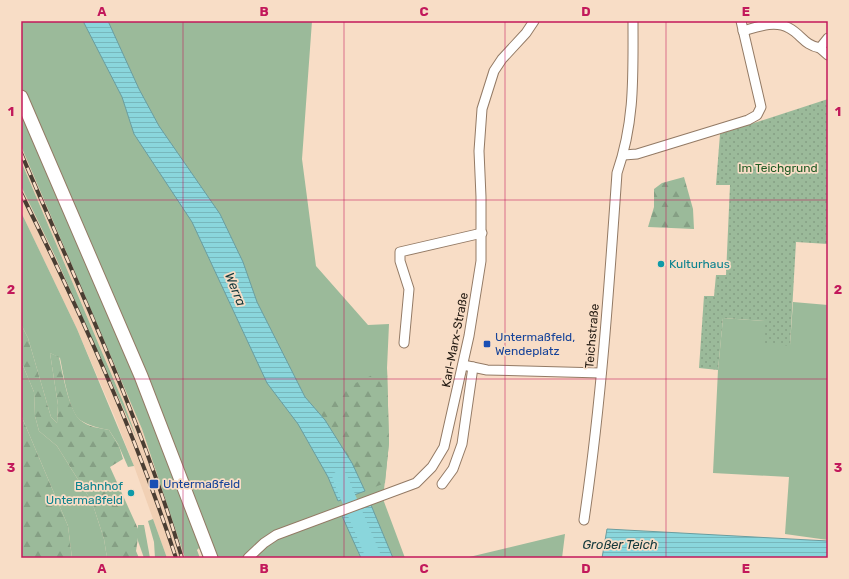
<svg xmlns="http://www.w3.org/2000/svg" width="849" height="579" font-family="Rubik,sans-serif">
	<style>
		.built { fill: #f1d0b4 }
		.grass { fill: #9bba9a }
		.forest { fill: url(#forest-firs) }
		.garden { fill: url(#garden-dots) }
		.water { fill: url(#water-rules); stroke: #6a9d9f }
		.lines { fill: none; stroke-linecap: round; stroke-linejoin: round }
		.river { stroke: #8ad6dc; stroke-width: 15 }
		.minor-casing { stroke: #937a65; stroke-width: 11 }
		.secondary-casing { stroke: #937a65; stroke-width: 15 }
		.minor { stroke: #fff; stroke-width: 9 }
		.secondary { stroke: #fff; stroke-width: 13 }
		.rail-casing { stroke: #4a3e33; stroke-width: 4 }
		.rail { stroke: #f8ddc6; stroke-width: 2.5; stroke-dasharray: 8; stroke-linecap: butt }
		.grid { fill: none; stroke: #c2185b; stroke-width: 1; stroke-opacity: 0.55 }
		.culture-dot { fill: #0f9aa8; stroke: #f8ddc6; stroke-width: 1.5 }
		.transit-dot { fill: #1a4fb4; stroke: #f8ddc6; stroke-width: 1.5 }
		.labels { text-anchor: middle; stroke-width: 3.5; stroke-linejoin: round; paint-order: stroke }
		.park-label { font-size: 12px; fill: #205b24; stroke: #f8ddc6 }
		.culture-label { font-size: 12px; fill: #0d838f; stroke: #f8ddc6; text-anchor: start }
		.street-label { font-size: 12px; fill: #211810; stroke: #f8ddc6 }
		.transit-label { font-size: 12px; fill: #164399; stroke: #f8ddc6; text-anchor: start }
		.water-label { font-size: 13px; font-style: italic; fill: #12383b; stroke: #f8ddc6 }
		.neatline { fill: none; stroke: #c2185b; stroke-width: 1.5 }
		.grid-label { font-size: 13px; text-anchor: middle; font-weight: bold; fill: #c2185b }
	</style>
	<defs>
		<pattern id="forest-firs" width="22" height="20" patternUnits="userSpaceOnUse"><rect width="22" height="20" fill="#9bba9a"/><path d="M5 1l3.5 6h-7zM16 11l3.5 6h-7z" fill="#859f84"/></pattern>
		<pattern id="garden-dots" width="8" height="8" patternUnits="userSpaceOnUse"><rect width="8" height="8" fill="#9bba9a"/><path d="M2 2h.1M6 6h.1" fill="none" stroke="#859f84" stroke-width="1.8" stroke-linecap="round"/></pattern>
		<pattern id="water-rules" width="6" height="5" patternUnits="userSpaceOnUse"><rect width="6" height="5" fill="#8ad6dc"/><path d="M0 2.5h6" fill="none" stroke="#77b7bc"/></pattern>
	</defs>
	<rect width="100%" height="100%" fill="#f8ddc6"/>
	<path class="built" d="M 21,146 L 142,429 L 185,558 L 167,558 L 134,466 L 114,415 L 77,329 L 21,212 L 21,186 L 56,258 L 134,432 L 124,404 L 21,161 Z"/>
	<g class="grass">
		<path d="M 21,21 L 312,21 L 302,159 L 316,266 L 368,325 L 389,324 L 387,368 L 389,443 L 383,499 L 405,558 L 203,558 L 199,548 L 197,550 L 200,558 L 185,558 L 142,429 L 21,146 Z"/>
		<path d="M 21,161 L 124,404 L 137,439 L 56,258 L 21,186 Z"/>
		<path d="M 21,212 L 77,329 L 134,466 L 128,467 L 118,444 L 109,430 C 99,428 89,426 80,420 C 69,412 63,372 60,358 L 50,353 L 58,405 L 57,423 L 51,417 L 28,338 L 21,324 Z"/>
		<path d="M 793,302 L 828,305 L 828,540 L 785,534 L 789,477 L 713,473 L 718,370 L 723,318 L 765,321 L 790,345 Z"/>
		<path d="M 21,361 L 34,392 L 35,416 L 39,431 L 57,446 L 92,502 L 104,539 L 107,558 L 72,558 L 68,526 L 21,415 Z"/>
		<path d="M 153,519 L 167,558 L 155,558 L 154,542 L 148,521 Z"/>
		<path d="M 138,525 L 144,525 L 150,558 L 144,558 L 138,541 Z"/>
		<path d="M 565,534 L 562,558 L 465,558 Z"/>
	</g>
	<g class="forest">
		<path d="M 684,177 L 693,209 L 694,229 L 648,227 L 654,207 L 654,189 L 662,183 Z"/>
		<path d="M 21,324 L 28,338 L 51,417 L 57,423 L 58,405 L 50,353 L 59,357 C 62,371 69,411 80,420 C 88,427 99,428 109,430 L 119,446 L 123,459 L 110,467 L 139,531 L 136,551 L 139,558 L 107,558 L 104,539 L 92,502 L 57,446 L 39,431 L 35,416 L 34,392 L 21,361 Z"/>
		<path d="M 387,368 L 389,443 L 385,483 L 365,491 L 351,463 L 319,411 L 333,400 L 339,391 Z"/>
		<path d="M 21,415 L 68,526 L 72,558 L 21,558 Z"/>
	</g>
	<path class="garden" d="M 828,99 L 828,244 L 796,242 L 790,346 L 765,343 L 764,321 L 723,318 L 718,370 L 699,368 L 704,296 L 714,296 L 716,275 L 726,275 L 730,185 L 716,185 L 720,134 Z"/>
	<g class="water">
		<path d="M 83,21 L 108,21 L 139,89 L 159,126 L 220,214 L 243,262 L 257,302 L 305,397 L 325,420 L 352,463 L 365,491 L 338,501 L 328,477 L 298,424 L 267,383 L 192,222 L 134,134 L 122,97 Z"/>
		<path d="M 371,505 L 393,558 L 361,558 L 342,516 Z"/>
		<path d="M 607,529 L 828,541 L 828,558 L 602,558 Z"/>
	</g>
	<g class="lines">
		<path class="river" d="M 340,478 L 374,558"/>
		<defs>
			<g id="minor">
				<path d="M 743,31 C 757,27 775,20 789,28 C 802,35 804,45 820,48 L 828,38"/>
				<path d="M 820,48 L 828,55"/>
				<path d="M 624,155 L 637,154 L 748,120 L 757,115 L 761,107 L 741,21"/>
				<path d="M 404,343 L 409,289 L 400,261 L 400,252 L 482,233"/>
				<path d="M 463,365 L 487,370 L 601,373"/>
				<path d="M 442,484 L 453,469 L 462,444 L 473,367"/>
				<path d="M 584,520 C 601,405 609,289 617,173 C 635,121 633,76 633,21"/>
				<path d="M 248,558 L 264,543 L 276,535 L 416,483 L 432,467 L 444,447 L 469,336 L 481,261 L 481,197 L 479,151 L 482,109 L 494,71 L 502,59 L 526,33 L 534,21"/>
			</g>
			<path id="secondary" d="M 21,97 L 141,376 L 211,558"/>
		</defs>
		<use href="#minor" class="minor-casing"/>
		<use href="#secondary" class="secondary-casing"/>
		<use href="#minor" class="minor"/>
		<use href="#secondary" class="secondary"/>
		<defs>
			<g id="rail">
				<path d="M 21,153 C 78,286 141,419 182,558"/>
				<path d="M 21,193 C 80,311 135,432 176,558"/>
			</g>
		</defs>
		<use href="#rail" class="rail-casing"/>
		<use href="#rail" class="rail"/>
	</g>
	<path class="grid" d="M 183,21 L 183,558M 344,21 L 344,558M 505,21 L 505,558M 666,21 L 666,558M 21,200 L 828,200M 21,379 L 828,379"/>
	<g class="culture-dot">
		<circle cx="661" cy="264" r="4"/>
		<circle cx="131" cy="493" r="4"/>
	</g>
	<g class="transit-dot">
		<rect x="483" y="340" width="8" height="8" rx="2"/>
		<rect x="149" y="479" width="10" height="10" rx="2"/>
	</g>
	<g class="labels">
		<g class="park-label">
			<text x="778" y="172">Im Teichgrund</text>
		</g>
		<g class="culture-label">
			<text x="669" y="268">Kulturhaus</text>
			<text x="123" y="490" text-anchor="end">Bahnhof<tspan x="123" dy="14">Untermaßfeld</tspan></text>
		</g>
		<g class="street-label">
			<text transform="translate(592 336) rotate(-85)" y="4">Teichstraße</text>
			<text transform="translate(455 340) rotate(-79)" y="4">Karl-Marx-Straße</text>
		</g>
		<g class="transit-label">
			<text x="495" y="341">Untermaßfeld,<tspan x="495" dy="14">Wendeplatz</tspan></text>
			<text x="163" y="488">Untermaßfeld</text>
		</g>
		<g class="water-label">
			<text transform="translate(236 289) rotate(68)" y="5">Werra</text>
			<text x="620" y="549">Großer Teich</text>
		</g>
	</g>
	<rect width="849" height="579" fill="none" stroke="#f8ddc6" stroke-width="44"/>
	<rect x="22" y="22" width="805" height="535" class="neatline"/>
	<g class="grid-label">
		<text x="102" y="16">A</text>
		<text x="264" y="16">B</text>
		<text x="424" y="16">C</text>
		<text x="586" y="16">D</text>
		<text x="746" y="16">E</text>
		<text x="11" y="116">1</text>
		<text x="838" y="116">1</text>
		<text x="11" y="294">2</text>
		<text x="838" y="294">2</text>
		<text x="11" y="472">3</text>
		<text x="838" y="472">3</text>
		<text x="102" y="573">A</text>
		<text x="264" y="573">B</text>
		<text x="424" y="573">C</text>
		<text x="586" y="573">D</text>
		<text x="746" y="573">E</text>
	</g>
</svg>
